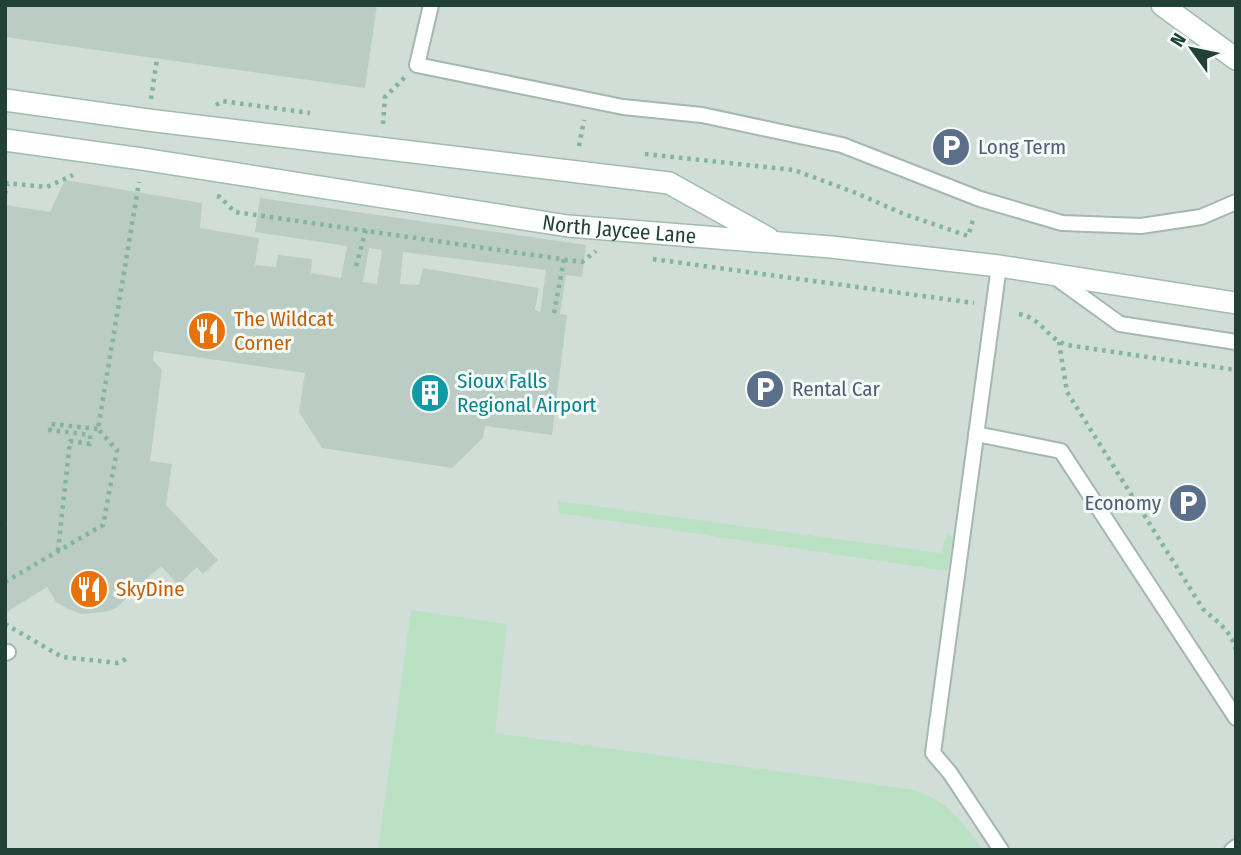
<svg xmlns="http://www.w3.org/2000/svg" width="1241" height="855" font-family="'Fira Sans Condensed',sans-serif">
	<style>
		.built { fill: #d1ded8 }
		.green { fill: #bae1c3 }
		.building { fill: #bbccc4; fill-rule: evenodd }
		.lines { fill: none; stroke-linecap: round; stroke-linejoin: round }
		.lane-casing { stroke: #a5b7b0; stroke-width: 18 }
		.secondary-casing { stroke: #a0bbb0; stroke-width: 24 }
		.path { stroke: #81b4a2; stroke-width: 4.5; stroke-dasharray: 3.5 5; stroke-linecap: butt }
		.lane { stroke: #fff; stroke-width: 14 }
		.secondary { stroke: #fff; stroke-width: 21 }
		.labels { text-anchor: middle; stroke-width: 6; stroke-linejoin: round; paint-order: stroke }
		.service-label { font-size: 21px; fill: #4e5e75; stroke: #f4faf7; text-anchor: start }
		.street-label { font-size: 21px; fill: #214137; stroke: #f4faf7 }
		.food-label { font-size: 21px; fill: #c56008; stroke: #f4faf7; text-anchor: start }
		.culture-label { font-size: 21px; fill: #0d838f; stroke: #f4faf7; text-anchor: start }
	</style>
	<rect width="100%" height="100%" fill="#e3eee9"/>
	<rect class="built" x="5" y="5" width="1231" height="845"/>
	<g class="green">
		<path d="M 558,501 L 941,553 L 946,534 L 949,533 L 953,537 L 947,571 L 559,513 Z"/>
		<path d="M 411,610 L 507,624 L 495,733 L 909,789 C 944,797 963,822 983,850 L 378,850 Z"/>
	</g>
	<g class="building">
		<path d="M 5,5 L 377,5 L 365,88 L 5,37 Z"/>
		<path d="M 65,180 L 202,203 L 200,228 L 259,238 L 255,265 L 276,267 L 278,255 L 312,259 L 311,273 L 341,278 L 347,246 L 255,232 L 260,198 L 586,245 L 582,277 L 566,275 L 560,314 L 567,315 L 552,435 L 485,426 L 483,438 L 452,468 L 322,448 L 299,412 L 305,373 L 154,351 L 153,360 L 162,370 L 150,461 L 172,464 L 166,505 L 218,560 L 203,574 L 197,567 L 178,585 L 161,566 L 116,608 L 105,612 L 82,614 L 68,609 L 56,602 L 47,587 L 5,613 L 5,526 L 8,525 L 5,521 L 5,205 L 50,212 ZM 369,248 L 382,250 L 377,284 L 363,282 ZM 403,252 L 546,270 L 540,312 L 535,310 L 539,288 L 423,268 L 419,285 L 400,284 Z"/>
	</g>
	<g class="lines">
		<defs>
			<g id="lane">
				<path d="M 431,5 L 417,65 L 623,107 L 702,115 L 842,145 L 980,199 L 1062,223 L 1141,226 L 1201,217 L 1236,202"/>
				<path d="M 999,266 L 933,753 L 950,773 L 1001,850"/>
				<path d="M 1055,277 L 1120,324 L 1236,342"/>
				<path d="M 976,434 L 1061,451 L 1236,718"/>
				<path d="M 5,653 L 8,652"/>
				<path d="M 1232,850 L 1236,847"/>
			</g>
			<g id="secondary">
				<path d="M 1162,5 L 1236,59"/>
				<path d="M 5,100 L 148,120 L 669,183 L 768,238"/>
				<path id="s1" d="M 5,140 L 142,159 L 568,226 L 831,247 L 999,266 L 1236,303"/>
			</g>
		</defs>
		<use href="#lane" class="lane-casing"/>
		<use href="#secondary" class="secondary-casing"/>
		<g class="path">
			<path d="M 151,99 L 157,59"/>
			<path d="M 216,105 L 222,101 L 310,113"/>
			<path d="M 383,124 L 385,97 L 405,77"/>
			<path d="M 579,146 L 584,120"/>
			<path d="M 645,154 L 794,170 L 856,193 L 904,214 L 968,236 L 974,217"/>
			<path d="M 5,183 L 47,187 L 73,175"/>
			<path d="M 5,194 L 8,184"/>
			<path d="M 217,196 L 220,197 L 235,212 L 582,262 L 596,251"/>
			<path d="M 653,259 L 974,303"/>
			<path d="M 356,266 L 366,230"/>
			<path d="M 554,313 L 564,259"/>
			<path d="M 1019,314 C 1042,318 1046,338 1067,345 L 1236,370"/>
			<path d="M 1059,342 L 1067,392 L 1203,609 C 1217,622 1231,630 1236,650"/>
			<path d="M 58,551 L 70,441 L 90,444 L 90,435 L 50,430 L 51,424 L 98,429"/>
			<path d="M 5,582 L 103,525 L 117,450 L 98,429 L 139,182"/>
			<path d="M 5,624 L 62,657 L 118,663 L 130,657"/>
		</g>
		<use href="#lane" class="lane"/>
		<use href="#secondary" class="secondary"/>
	</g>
	<defs>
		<symbol id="parking-disc" viewBox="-11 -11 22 22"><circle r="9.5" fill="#5c6f8a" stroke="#f4faf7"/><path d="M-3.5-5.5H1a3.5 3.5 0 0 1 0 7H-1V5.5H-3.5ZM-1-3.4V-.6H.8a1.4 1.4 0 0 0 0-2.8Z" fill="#fff"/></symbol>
		<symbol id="restaurant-disc" viewBox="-11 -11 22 22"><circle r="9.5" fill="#e8710a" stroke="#f4faf7"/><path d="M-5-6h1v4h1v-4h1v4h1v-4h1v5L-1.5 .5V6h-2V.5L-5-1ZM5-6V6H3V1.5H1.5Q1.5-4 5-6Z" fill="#fff"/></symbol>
		<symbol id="building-disc" viewBox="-11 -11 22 22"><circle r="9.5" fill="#0f9aa8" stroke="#f4faf7"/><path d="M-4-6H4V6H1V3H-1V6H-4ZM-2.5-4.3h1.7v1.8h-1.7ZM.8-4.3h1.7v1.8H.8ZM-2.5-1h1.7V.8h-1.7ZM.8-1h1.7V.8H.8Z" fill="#fff"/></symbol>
	</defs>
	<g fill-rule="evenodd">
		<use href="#parking-disc" x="929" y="125" width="44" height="44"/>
		<use href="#restaurant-disc" x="185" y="309" width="44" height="44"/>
		<use href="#parking-disc" x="743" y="367" width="44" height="44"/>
		<use href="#building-disc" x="408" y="371" width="44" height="44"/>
		<use href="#parking-disc" x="1166" y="481" width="44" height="44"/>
		<use href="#restaurant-disc" x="67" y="567" width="44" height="44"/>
	</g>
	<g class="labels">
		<g class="service-label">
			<text x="978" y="154">Long Term</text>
			<text x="792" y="396">Rental Car</text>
			<text x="1161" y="510" text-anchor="end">Economy</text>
		</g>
		<g class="street-label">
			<text dy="7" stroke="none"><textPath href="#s1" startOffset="621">North Jaycee Lane</textPath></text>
		</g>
		<g class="food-label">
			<text x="234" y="326">The Wildcat<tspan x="234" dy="24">Corner</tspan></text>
			<text x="116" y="596">SkyDine</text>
		</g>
		<g class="culture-label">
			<text x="457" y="388">Sioux Falls<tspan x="457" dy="24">Regional Airport</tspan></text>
		</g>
	</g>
	<rect width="1241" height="855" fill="none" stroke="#214137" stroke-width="14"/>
	<g transform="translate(1192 49) rotate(303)" stroke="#f4faf7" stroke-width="5" paint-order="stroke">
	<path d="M0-5L12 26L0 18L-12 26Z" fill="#214137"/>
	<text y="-10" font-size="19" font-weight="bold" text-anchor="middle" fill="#214137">N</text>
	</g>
</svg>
